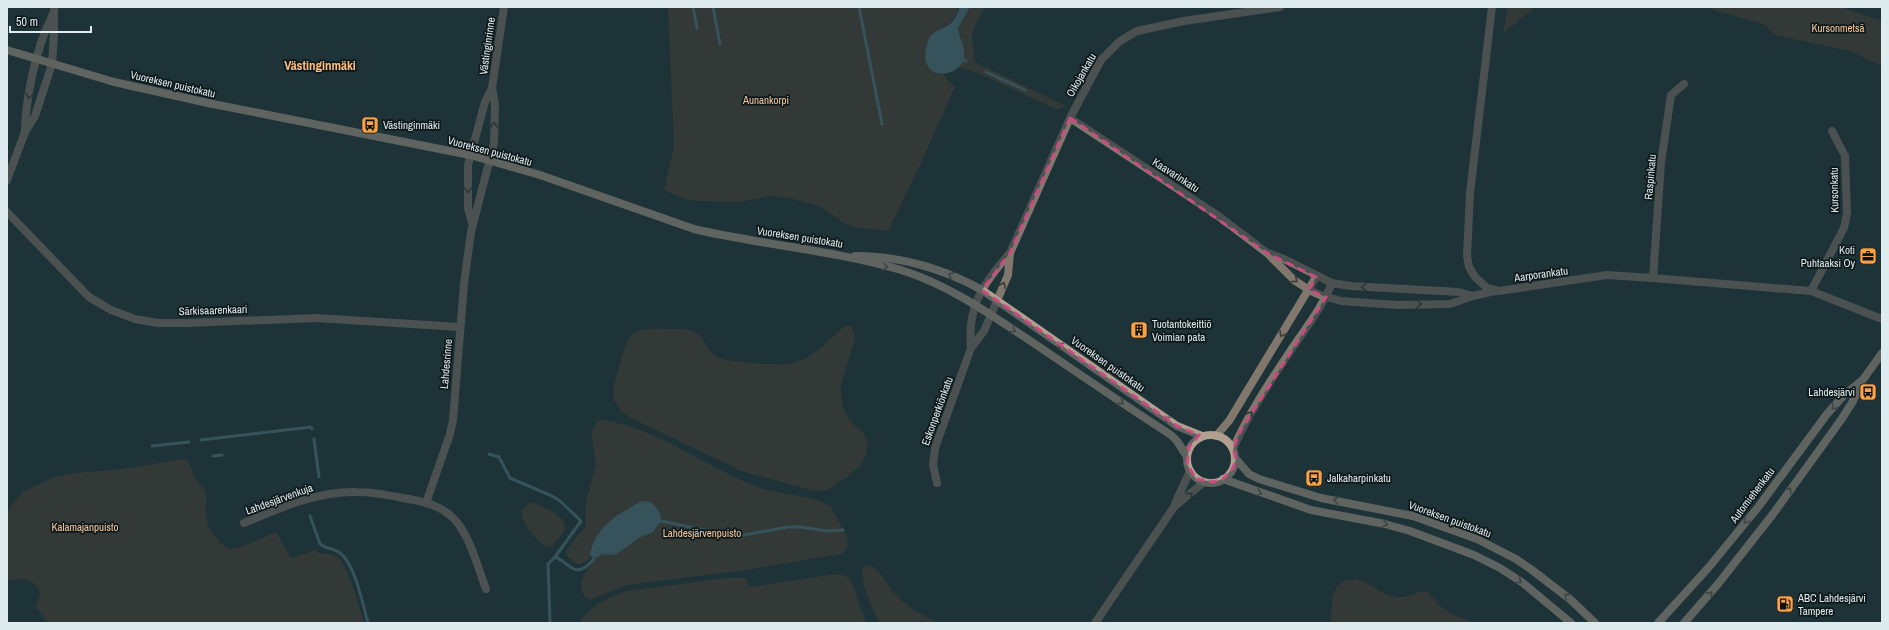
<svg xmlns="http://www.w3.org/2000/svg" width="1889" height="630" font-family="'Archivo Narrow',sans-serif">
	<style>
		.green { fill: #4e4034 }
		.water { fill: #547983 }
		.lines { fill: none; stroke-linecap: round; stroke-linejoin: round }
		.stream { stroke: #547983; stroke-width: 3 }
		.street { stroke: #82776d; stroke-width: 8 }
		.secondary { stroke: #b19f90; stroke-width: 8 }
		.oneway { stroke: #373a38 }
		.oneway2 { stroke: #605c56 }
		.marked { fill: none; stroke: #c94d80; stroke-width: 3; stroke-dasharray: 8 5; stroke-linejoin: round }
		.labels { text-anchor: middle; stroke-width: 3.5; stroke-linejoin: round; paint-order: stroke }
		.park-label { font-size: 11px; fill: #f6c9a0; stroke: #0f191b }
		.street-label { font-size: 11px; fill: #dfecef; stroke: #0f191b }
		.poi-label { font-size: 11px; fill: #dfecef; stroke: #0f191b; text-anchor: start }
		.quarter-label { font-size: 13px; font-weight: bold; fill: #fabe86; stroke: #0f191b }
	</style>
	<rect width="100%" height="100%" fill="#1d3338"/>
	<g class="green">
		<path d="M 668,7 L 960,7 L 951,23 L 933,33 L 938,74 L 944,74 L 950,83 L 955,86 L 923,159 L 888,231 L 854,227 L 846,224 L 821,207 L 790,198 L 771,196 L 738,202 L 696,201 L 685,199 L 664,190 L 674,146 Z"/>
		<path d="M 970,7 L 985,7 L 974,27 L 972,38 L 975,62 L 1066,106 L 1060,109 L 1056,109 L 973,71 L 958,67 L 964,57 L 958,28 Z"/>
		<path d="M 1508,7 L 1535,7 L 1503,34 Z"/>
		<path d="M 1710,7 L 1841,7 L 1882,21 L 1882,66 L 1850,51 L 1775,35 L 1764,24 L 1716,11 Z"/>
		<path d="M 846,325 L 852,327 L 855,338 L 841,385 L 841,395 L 843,407 L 849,419 L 856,427 L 864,433 L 868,445 L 865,457 L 861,465 L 847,477 L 827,490 L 815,491 L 744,472 L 629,417 C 616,408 610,399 615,382 C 618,372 624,346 629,338 C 637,327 657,328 669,329 C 677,329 689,328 696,332 C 706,338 706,354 723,359 C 733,362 776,365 786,364 C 811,362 828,340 846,325 Z"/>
		<path d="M 602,420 C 658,428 705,467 758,487 C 781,496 809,493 831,507 L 847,537 L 848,547 L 841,554 L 745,570 L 626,585 L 590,600 C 571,590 588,563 600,555 C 605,552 610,556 615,554 C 620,553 624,548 628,545 C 636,540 644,535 653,532 L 637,503 L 629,508 L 590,555 L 591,558 C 582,564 577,568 569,558 C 566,554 566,553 567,549 L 586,526 L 586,501 L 596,465 L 591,431 L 597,421 Z"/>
		<path d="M 183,459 L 189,462 L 195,479 L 204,489 L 207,496 L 205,508 L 208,527 L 221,544 L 230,549 L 241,547 L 276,532 L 291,558 L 316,550 L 320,554 C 326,554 331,553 336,556 C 348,564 359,608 365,623 L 48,623 L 36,608 L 40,593 C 37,578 18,577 7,582 L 7,513 L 18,497 L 23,492 L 51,478 L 74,473 L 122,469 Z"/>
		<path d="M 530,502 C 535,502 540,506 545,508 C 558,514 573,523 559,538 C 556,541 554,545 550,547 C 538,545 519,521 522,509 Z"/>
		<path d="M 870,565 C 883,572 887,586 897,596 C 907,607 924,615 937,623 L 880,623 C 874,613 858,578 863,567 Z"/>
		<path d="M 836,574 C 840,574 845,575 848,578 C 855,584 860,612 867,623 L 579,623 C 590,606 608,597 627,591 L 726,578 L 746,578 L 750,587 Z"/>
		<path d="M 1357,579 C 1371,583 1383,596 1397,597 C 1408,598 1418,590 1428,592 L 1439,605 L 1448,612 L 1473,623 L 1331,623 C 1332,601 1329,580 1357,579 Z"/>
	</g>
	<g class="water">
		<path d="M 960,7 L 970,7 L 958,28 C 959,38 965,45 964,57 C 960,81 913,82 928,41 C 932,29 944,30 951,23 C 955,19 958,12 960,7 Z"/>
		<path d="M 645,501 C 654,502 662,512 661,521 L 653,532 L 639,538 L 618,553 L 614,555 L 603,554 L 594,559 L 590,555 C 594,533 609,519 628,509 C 634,505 638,502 645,501 Z"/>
	</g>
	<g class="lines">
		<g class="stream">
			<path d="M 693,7 L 697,28"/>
			<path d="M 713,7 L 720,44"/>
			<path d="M 859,7 L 882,124"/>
			<path d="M 963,60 L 966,61"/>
			<path d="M 986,72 L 1025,90"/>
			<path d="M 314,439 L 319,477"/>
			<path d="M 201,440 L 311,427 L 312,429"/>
			<path d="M 152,446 L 189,442"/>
			<path d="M 489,454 L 499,457 L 510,478 L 552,496 L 560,501 L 581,521 L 555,557"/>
			<path d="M 213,456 L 222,455"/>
			<path d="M 310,516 L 320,544 C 326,549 334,548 340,553 C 355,564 363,605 368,623"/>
			<path d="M 661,521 L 714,532 L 744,535 L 788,527 L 800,527 L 827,531 L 843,530"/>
			<path d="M 550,623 L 548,564 L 555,557 C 570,562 574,582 594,559"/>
		</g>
		<g class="street">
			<path d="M 1492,7 L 1470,193 L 1467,256 L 1469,267 L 1475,277 L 1487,288 L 1499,291 L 1607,275 L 1653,278 L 1811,291 L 1882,319"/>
			<path d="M 1070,118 L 1217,215 L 1267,253 L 1294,280 L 1309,290 L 1320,295 L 1341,301 L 1354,302 L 1397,305 L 1450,304 L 1473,296 L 1495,291"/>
			<path d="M 25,132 C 25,103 34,60 45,32 C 48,24 53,16 55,7"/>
			<path d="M 7,180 L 25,132 L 35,116 L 52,64 L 54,35 L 54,13"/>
			<path d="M 7,212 L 89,297 L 111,310 L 135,319 L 158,323 L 187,323 L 316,318 L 460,327"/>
			<path d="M 472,223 L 468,208 L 468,165 L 485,102 L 492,88"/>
			<path d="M 1268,253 L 1284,259 L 1332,283 L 1351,286 L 1459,292 L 1473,296"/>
			<path d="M 1653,278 L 1661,163 L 1671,95 L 1684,84"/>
			<path d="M 1811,291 L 1844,228 L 1847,213 L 1845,156 L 1832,131"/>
			<path d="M 971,348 C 967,307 983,283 1010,253"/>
			<path d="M 1216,436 L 1229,421 L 1316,277"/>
			<path d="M 1233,449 C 1249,412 1273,377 1295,344 C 1309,324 1323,305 1332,283"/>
			<path d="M 937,483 L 933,465 L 935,448 L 971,348 L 984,331 L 1008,275 L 1010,253 L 1070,118 L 1101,60 L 1120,41 L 1137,31 L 1184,21 L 1280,7"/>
			<path d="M 426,503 L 450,434 L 453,420 L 464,284 L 471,232 L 494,143 L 495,105 L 492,88 L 504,7"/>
			<path d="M 1174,507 L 1204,482"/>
			<path d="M 244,523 C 280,508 317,491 357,492 C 373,492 388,495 403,498 C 421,501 442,505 455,520 C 470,536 478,568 486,589"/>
			<path d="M 1095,623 L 1174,507 L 1178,497 L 1190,471"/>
		</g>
		<g class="secondary">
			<path d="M 7,50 L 114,82 L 208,103 L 470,155 L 540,175 L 694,229 C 762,245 833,250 901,270 C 952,286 994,317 1038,346 C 1082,376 1126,406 1171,435 L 1177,441 L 1186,455"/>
			<path d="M 855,256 C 902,256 942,268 982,290 L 1177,426 L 1202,436"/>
			<circle cx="1211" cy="459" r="24"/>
			<path d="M 1236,459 L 1249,474 L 1259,479 L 1321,498 L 1413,516 L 1477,539 L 1516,559 L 1532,570 L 1571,600 L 1595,623"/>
			<path d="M 1223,479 L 1311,510 L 1385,524 L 1410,531 L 1474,555 L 1500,568 L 1523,583 L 1571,623"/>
			<path d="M 1658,623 L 1709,567 L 1759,506 L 1827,414 L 1845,394 L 1860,382"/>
			<path d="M 1684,623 L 1718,584 L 1773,514 L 1841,420 L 1853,401 L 1862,381 L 1882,353"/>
		</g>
	</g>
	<defs><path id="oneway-chevron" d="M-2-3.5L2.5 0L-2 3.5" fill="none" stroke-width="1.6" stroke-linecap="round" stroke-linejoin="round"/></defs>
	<g class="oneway">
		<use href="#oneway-chevron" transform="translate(29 96) rotate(101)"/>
		<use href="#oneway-chevron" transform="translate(494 125) rotate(-90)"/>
		<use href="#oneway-chevron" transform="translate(468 190) rotate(91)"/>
		<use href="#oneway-chevron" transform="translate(1295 280) rotate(39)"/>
		<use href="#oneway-chevron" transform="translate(1003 285) rotate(-65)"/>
		<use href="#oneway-chevron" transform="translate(1364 287) rotate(-176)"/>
		<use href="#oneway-chevron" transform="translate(1419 304) rotate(-1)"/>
		<use href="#oneway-chevron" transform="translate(1282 334) rotate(121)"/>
		<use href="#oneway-chevron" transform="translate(1250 414) rotate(-59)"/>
		<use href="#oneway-chevron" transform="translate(1190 495) rotate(-43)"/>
	</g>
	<g class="oneway2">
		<use href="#oneway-chevron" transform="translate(885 267) rotate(14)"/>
		<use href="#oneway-chevron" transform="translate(951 275) rotate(-156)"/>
		<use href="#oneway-chevron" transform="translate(1013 330) rotate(34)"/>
		<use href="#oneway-chevron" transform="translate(1060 345) rotate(-145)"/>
		<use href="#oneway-chevron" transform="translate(1121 402) rotate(34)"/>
		<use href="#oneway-chevron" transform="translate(1834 407) rotate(132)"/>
		<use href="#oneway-chevron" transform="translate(1167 419) rotate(-145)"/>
		<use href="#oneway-chevron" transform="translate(1789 490) rotate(-56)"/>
		<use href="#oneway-chevron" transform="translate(1259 493) rotate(19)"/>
		<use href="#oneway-chevron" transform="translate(1336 500) rotate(-170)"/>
		<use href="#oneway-chevron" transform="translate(1746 521) rotate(130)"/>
		<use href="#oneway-chevron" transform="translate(1385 524) rotate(13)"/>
		<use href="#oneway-chevron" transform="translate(1519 581) rotate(34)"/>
		<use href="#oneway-chevron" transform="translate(1710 594) rotate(-49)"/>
		<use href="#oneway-chevron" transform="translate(1567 596) rotate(-140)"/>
	</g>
	<path d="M0 0H1889V630H0ZM 1070,118 L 1267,253 L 1316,277 L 1309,290 L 1326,297 L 1241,430 L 1233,449 L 1236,459 L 1233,468 L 1223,479 L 1214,482 L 1196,479 L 1187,464 L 1189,447 L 1199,435 L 1177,426 L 982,290 L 1010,253 Z" fill="#1d3338" fill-opacity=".55" fill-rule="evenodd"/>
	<path class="marked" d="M 1070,118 L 1267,253 L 1316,277 L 1309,290 L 1326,297 L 1241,430 L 1233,449 L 1236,459 L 1233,468 L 1223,479 L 1214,482 L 1196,479 L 1187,464 L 1189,447 L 1199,435 L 1177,426 L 982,290 L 1010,253 Z"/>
	<defs>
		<symbol id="bus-square" viewBox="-11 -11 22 22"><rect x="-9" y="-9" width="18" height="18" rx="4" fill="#f7a248" stroke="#0f191b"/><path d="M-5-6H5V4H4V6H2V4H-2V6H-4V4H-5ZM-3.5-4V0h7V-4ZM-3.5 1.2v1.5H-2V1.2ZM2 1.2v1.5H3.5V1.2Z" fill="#111"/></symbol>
		<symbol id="office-square" viewBox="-11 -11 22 22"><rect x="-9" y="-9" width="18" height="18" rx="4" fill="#f7a248" stroke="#0f191b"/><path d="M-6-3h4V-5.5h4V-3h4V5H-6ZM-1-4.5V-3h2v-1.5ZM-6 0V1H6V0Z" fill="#111"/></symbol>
		<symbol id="building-square" viewBox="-11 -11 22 22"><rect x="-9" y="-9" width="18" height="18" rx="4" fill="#f7a248" stroke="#0f191b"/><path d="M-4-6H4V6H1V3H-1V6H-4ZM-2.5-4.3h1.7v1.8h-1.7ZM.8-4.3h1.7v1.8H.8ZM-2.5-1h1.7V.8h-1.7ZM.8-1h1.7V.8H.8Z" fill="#111"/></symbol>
		<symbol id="fuel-square" viewBox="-11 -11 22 22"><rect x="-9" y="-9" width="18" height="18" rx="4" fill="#f7a248" stroke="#0f191b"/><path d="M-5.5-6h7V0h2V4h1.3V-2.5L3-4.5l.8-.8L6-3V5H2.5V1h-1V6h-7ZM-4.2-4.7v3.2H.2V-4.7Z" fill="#111"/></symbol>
	</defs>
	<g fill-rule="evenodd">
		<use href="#bus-square" x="360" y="115" width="20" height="20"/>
		<use href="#office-square" x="1858" y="246" width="20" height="20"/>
		<use href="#building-square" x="1129" y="320" width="20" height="20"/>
		<use href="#bus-square" x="1858" y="382" width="20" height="20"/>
		<use href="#bus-square" x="1304" y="468" width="20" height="20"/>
		<use href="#fuel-square" x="1775" y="594" width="20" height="20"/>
	</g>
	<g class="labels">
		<g class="park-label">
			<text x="1838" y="32">Kursonmetsä</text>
			<text x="766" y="104">Aunankorpi</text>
			<text x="85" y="531">Kalamajanpuisto</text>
			<text x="702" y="537">Lahdesjärvenpuisto</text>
		</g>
		<g class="street-label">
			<text transform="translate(487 46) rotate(-82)" y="4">Västinginrinne</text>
			<text transform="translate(1081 75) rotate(-60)" y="4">Oikojankatu</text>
			<text transform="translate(173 84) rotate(13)" y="4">Vuoreksen puistokatu</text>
			<text transform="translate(490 151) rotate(15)" y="4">Vuoreksen puistokatu</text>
			<text transform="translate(1176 175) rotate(33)" y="4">Kaavarinkatu</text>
			<text transform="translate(1650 177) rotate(-85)" y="4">Raspinkatu</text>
			<text transform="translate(1834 190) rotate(-91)" y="4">Kursonkatu</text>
			<text transform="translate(800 237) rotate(9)" y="4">Vuoreksen puistokatu</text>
			<text transform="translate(1541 274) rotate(-8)" y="4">Aarporankatu</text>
			<text transform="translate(213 310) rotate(-2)" y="4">Särkisaarenkaari</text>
			<text transform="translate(446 364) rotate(-85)" y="4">Lahdesrinne</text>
			<text transform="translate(1108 364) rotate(35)" y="4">Vuoreksen puistokatu</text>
			<text transform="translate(937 411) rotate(-70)" y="4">Eskonperkiönkatu</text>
			<text transform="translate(1752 495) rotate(-53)" y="4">Automiehenkatu</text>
			<text transform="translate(279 499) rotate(-20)" y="4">Lahdesjärvenkuja</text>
			<text transform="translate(1450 519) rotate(20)" y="4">Vuoreksen puistokatu</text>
		</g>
		<g class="poi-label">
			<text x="383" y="129">Västinginmäki</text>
			<text x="1855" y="254" text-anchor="end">Koti<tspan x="1855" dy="13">Puhtaaksi Oy</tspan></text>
			<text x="1152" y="328">Tuotantokeittiö<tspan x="1152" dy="13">Voimian pata</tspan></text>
			<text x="1855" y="396" text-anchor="end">Lahdesjärvi</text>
			<text x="1327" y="482">Jalkaharpinkatu</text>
			<text x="1798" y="602">ABC Lahdesjärvi<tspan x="1798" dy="13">Tampere</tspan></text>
		</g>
		<g class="quarter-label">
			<text x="320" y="70">Västinginmäki</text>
		</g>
	</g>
	<rect width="1889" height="630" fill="none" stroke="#dfecef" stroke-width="16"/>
	<path d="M10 26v6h81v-6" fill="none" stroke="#dfecef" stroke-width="2"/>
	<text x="16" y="26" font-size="12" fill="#dfecef" stroke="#0f191b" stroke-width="3" paint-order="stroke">50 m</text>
</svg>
